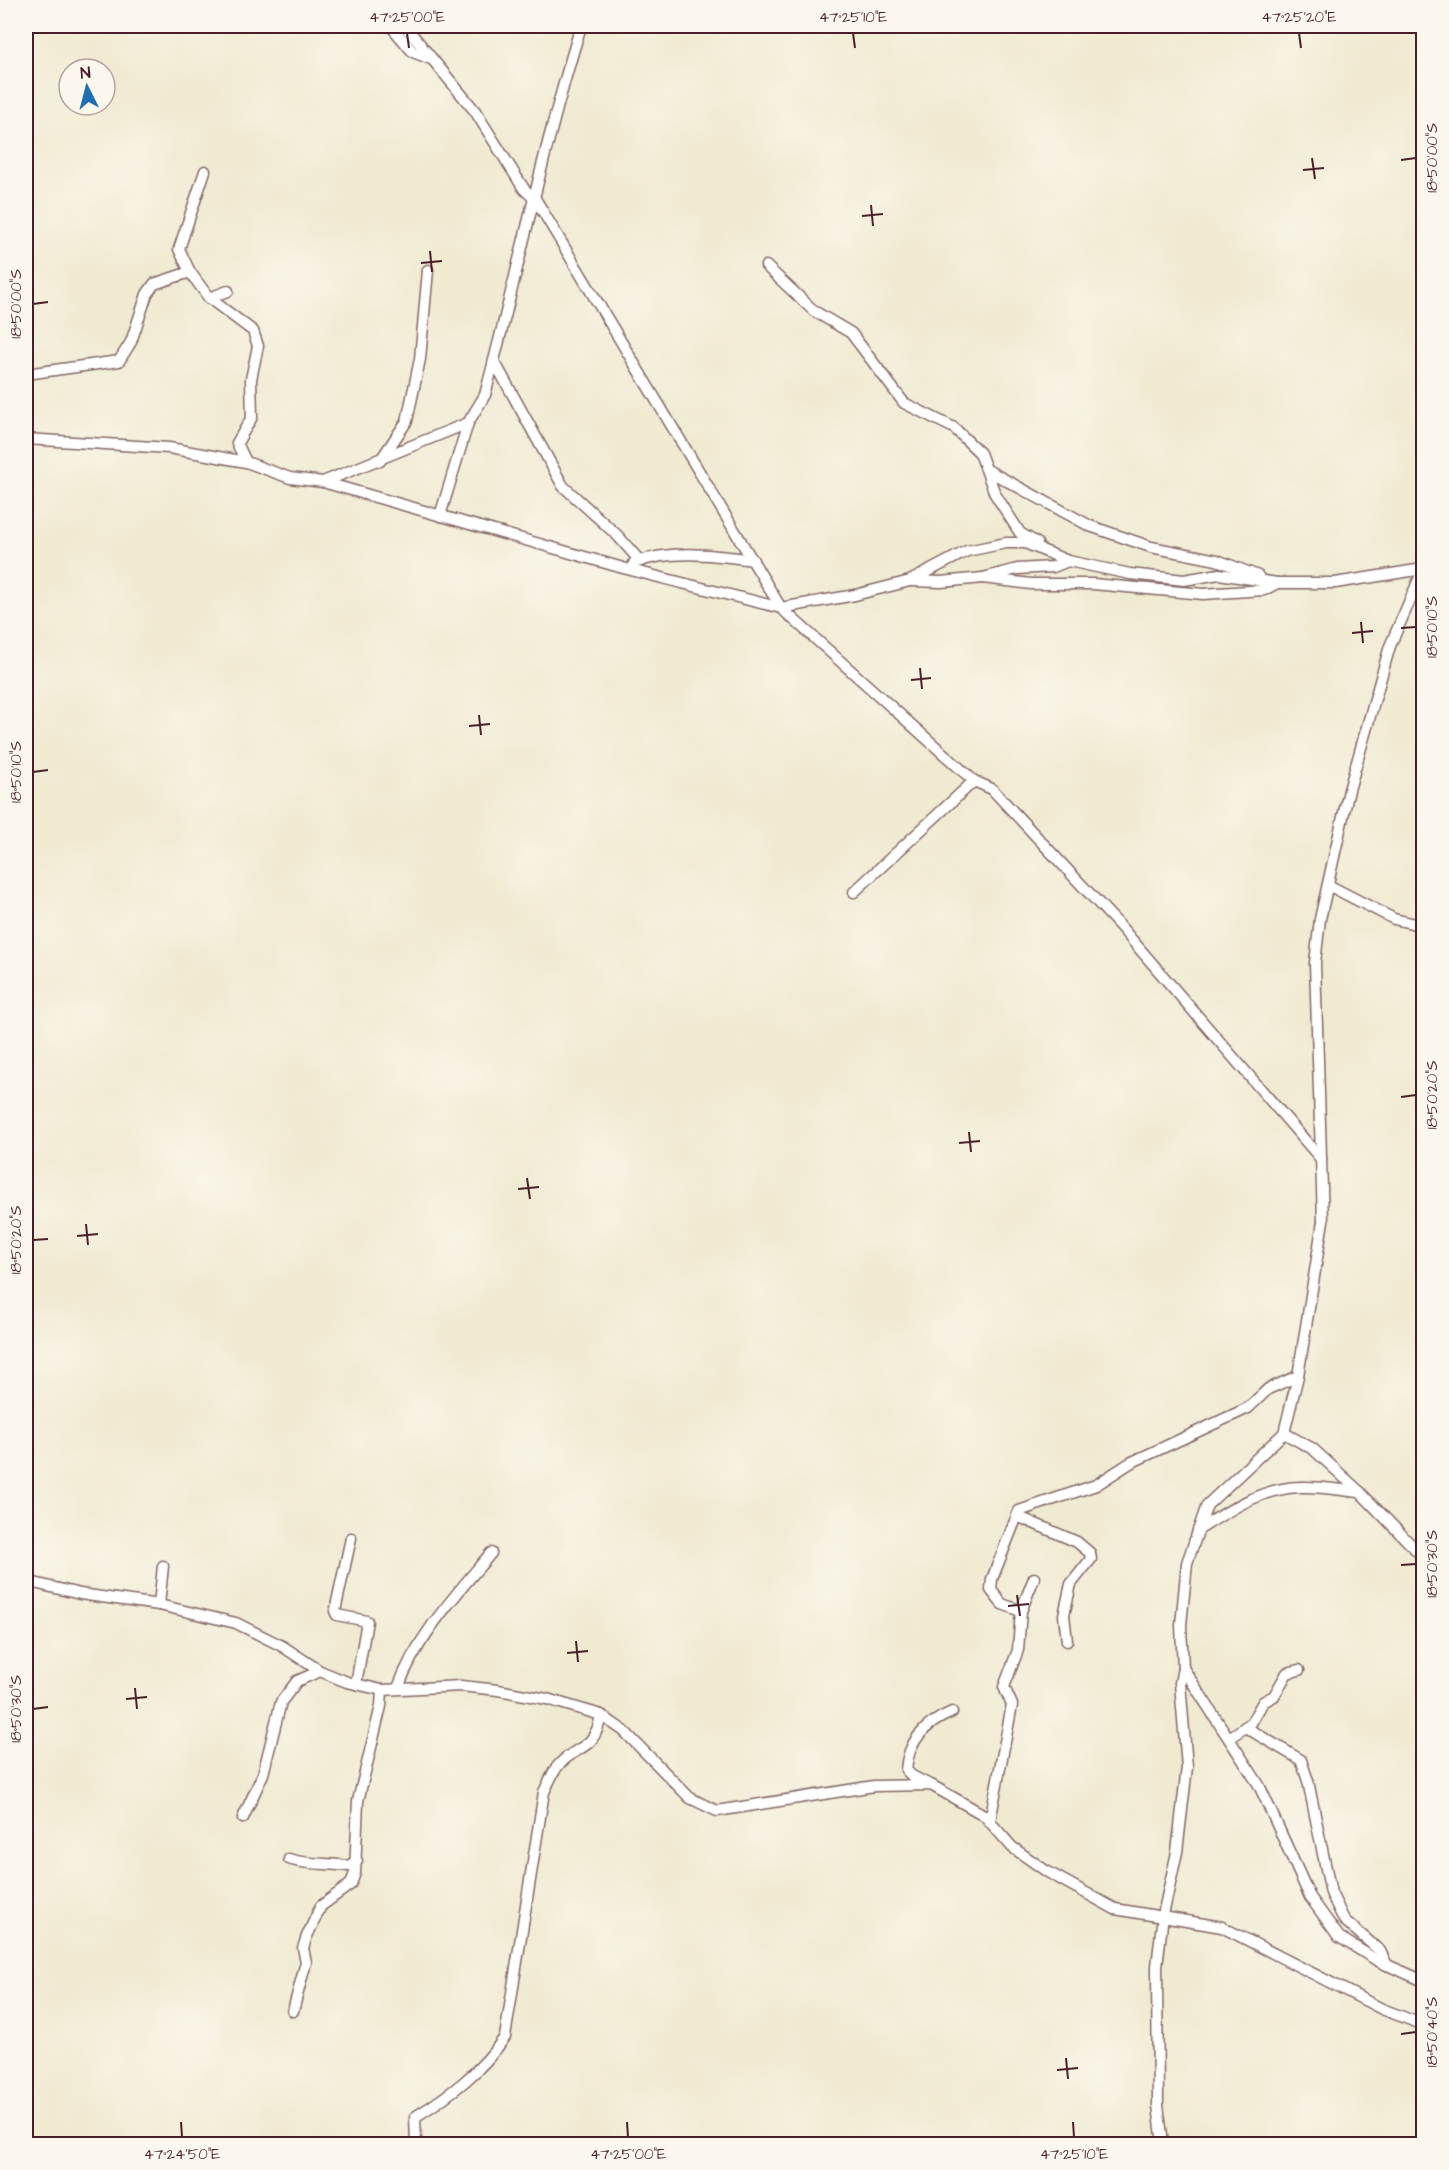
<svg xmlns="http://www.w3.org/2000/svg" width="1449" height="2170" font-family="'Architects Daughter',sans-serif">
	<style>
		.water { fill: url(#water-rules); stroke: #546b82; stroke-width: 1.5 }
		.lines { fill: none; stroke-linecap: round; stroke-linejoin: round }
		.minor-casing { stroke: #846665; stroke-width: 13 }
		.minor { stroke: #fff; stroke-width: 10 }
		.ticks { fill: none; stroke: #4a1f2b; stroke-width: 2 }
		.neatline { fill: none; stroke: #4a1f2b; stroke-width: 2 }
		.ticks-label { font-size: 15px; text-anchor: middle; fill: #4a1f2b }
	</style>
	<defs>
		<pattern id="water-rules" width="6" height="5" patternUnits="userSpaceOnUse" patternTransform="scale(1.5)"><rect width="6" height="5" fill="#5db7da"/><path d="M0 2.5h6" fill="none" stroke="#4f94b1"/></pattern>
	</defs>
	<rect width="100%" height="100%" fill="#fbf7ec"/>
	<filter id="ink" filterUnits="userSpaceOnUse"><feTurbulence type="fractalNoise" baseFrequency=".0167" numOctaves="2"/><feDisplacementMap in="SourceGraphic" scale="12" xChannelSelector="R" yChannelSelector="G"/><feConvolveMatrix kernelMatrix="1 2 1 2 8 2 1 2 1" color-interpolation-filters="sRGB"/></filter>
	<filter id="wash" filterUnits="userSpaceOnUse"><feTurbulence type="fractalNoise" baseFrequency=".008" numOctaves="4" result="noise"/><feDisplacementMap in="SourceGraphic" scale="24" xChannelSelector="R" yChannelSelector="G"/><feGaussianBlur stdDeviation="1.35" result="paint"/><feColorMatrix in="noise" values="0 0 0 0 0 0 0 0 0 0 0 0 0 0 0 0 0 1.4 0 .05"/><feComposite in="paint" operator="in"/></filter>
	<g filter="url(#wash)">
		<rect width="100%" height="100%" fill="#f0ead1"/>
		<path class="water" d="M 26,2124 L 43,2144 L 26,2144 Z"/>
	</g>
	<g filter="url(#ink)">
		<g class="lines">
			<defs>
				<g id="minor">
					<path d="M 391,26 L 413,52 L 431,59"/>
					<path d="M 405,26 L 475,111 L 524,189 L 536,200 L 781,608 L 855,595 L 910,581 L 967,551 L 1006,543 L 1025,543 L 1068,561 L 1130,574 L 1184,580 L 1219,574 L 1277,583 L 1335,583 L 1423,569"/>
					<path d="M 205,171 L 179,249 L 190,272 L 209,298 L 228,291"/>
					<path d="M 766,266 L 814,311 L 851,333 L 904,403 L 954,428 L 980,453 L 995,494 L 1020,533 L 1037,543"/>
					<path d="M 209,298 L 253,331 L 258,346 L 251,379 L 252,417 L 237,443 L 246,462"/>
					<path d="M 494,361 L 563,486 L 617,535 L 640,561"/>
					<path d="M 26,374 L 119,361 L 131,342 L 147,294 L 154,284 L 190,272"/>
					<path d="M 26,439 L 169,448 L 246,462 L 290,478 L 323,482 L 623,568 L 781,608 L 974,781 L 992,789 L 1119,925 L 1321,1159"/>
					<path d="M 380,461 L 407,421 L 420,359 L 428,270"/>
					<path d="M 987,470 L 1090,526 L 1151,547 L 1217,560 L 1258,576"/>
					<path d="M 323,482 L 468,423 L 485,395 C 518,272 543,147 581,26"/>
					<path d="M 440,516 L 468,423"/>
					<path d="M 634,563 C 672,549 714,555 753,560"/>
					<path d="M 983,578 L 1031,584 L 1093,584 L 1203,594 L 1264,590 L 1277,583"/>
					<path d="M 912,581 L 941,582 L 983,578 L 1017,569 L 1053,567 L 1068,561"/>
					<path d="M 1328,885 L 1394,919 L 1424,926"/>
					<path d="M 854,892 L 974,781"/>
					<path d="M 1284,1433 L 1313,1449 L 1360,1492"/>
					<path d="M 1017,1516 L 992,1579 L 991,1590 L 1002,1604 L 1021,1611"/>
					<path d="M 1198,1530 C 1230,1510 1261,1488 1300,1487 C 1319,1486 1340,1490 1360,1492 L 1424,1558"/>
					<path d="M 351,1538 L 335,1611 L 337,1615 L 367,1621 L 356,1684"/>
					<path d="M 26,1581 L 80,1594 L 159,1605 L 236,1623 L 282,1646 L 320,1671 L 347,1682 L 382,1690 L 461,1686 L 498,1690 L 547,1699 L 601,1715 L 624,1731 L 690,1798 L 717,1811 L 874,1786 L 931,1785 L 984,1815 L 1012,1847 L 1046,1871 L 1115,1909 L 1222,1927 L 1382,2009 L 1424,2025"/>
					<path d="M 159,1605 L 163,1566"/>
					<path d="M 1067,1641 L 1064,1615 L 1071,1584 L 1091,1559 L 1090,1553 L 1077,1542 L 1017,1516 L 1019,1511 L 1096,1485 L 1130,1463 L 1248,1408 L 1268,1389 L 1298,1376"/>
					<path d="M 1183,1668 L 1259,1785 L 1310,1897 L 1339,1937 L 1378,1961 L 1424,1981"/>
					<path d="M 398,1688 C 417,1636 456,1595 491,1553"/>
					<path d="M 1245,1727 L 1301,1760 L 1308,1781 L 1331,1893 L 1344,1920 L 1380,1951 L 1387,1965"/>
					<path d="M 1229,1738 L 1251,1723 L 1263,1702 L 1274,1696 L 1287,1673 L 1299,1670"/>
					<path d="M 928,1784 L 912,1776 L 906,1770 C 908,1740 926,1723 952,1712"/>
					<path d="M 243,1818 L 263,1774 L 281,1702 L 297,1681 L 320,1671"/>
					<path d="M 990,1821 L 1012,1705 L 1004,1687 L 1018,1650 L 1021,1611 L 1034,1578"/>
					<path d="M 289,1859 C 304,1865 330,1863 348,1866 L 357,1861"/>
					<path d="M 293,2011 L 306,1962 L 303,1948 L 307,1936 L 321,1906 L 351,1884 L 355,1873 L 358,1801 L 381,1706 L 382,1690"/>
					<path d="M 416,2144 L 415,2117 C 450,2095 481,2072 505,2037 L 544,1792 C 548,1784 552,1774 557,1767 C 576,1743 594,1754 601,1715"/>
					<path d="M 1163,2144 L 1158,2105 L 1157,1966 L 1163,1915 L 1177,1852 L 1187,1767 L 1180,1683 L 1183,1668 L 1181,1625 L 1187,1563 L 1207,1505 L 1284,1433 L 1298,1376 L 1323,1221 L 1315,963 L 1320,919 L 1349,790 L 1390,646 L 1424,568"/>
				</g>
			</defs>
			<use href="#minor" class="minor-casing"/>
			<use href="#minor" class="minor"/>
		</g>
	</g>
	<path class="ticks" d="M 407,33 L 409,48M 853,33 L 855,48M 1299,33 L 1301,48M 1312,158 L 1315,179M 1401,160 L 1416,158M 1303,170 L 1324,168M 871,205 L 873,226M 862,216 L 883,214M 430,251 L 432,272M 421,263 L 442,261M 33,304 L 48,302M 1361,622 L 1363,643M 1401,628 L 1416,627M 1352,633 L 1373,631M 920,668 L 922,689M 911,680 L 931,678M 479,715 L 481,735M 469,726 L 490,724M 33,772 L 48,770M 1401,1097 L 1416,1095M 969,1132 L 971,1152M 959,1143 L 980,1141M 527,1178 L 530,1199M 518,1189 L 539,1187M 86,1224 L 88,1245M 77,1236 L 98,1234M 33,1240 L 48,1239M 1401,1565 L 1416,1564M 1017,1595 L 1020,1616M 1008,1606 L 1029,1604M 576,1641 L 578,1662M 567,1653 L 588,1651M 135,1688 L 137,1709M 126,1699 L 147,1697M 33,1709 L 48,1707M 1401,2034 L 1416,2032M 1066,2058 L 1068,2079M 1057,2070 L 1078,2068M 181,2122 L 182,2137M 627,2122 L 628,2137M 1073,2122 L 1074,2137"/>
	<rect width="1449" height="2170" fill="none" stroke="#fbf7ec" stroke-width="66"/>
	<g transform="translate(87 87) rotate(354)"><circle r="28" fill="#fbf7ec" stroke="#b4a19f" stroke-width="1.5"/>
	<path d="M0-4.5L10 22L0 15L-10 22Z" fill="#1f6fb2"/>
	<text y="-9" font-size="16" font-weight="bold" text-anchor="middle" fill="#4a1f2b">N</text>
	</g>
	<rect x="33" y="33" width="1383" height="2104" class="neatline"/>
	<g class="ticks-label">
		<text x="407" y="22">47°25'00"E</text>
		<text x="853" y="22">47°25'10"E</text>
		<text x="1299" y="22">47°25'20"E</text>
		<text transform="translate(1432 158) rotate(-90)" y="5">18°50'00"S</text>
		<text transform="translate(16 304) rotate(-90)" y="5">18°50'00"S</text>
		<text transform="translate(1432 627) rotate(-90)" y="5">18°50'10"S</text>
		<text transform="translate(16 772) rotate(-90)" y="5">18°50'10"S</text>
		<text transform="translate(1432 1095) rotate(-90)" y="5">18°50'20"S</text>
		<text transform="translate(16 1240) rotate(-90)" y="5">18°50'20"S</text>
		<text transform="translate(1432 1564) rotate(-90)" y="5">18°50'30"S</text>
		<text transform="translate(16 1709) rotate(-90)" y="5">18°50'30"S</text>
		<text transform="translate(1432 2032) rotate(-90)" y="5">18°50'40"S</text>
		<text x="182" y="2159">47°24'50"E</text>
		<text x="628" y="2159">47°25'00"E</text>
		<text x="1074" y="2159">47°25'10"E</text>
	</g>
</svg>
